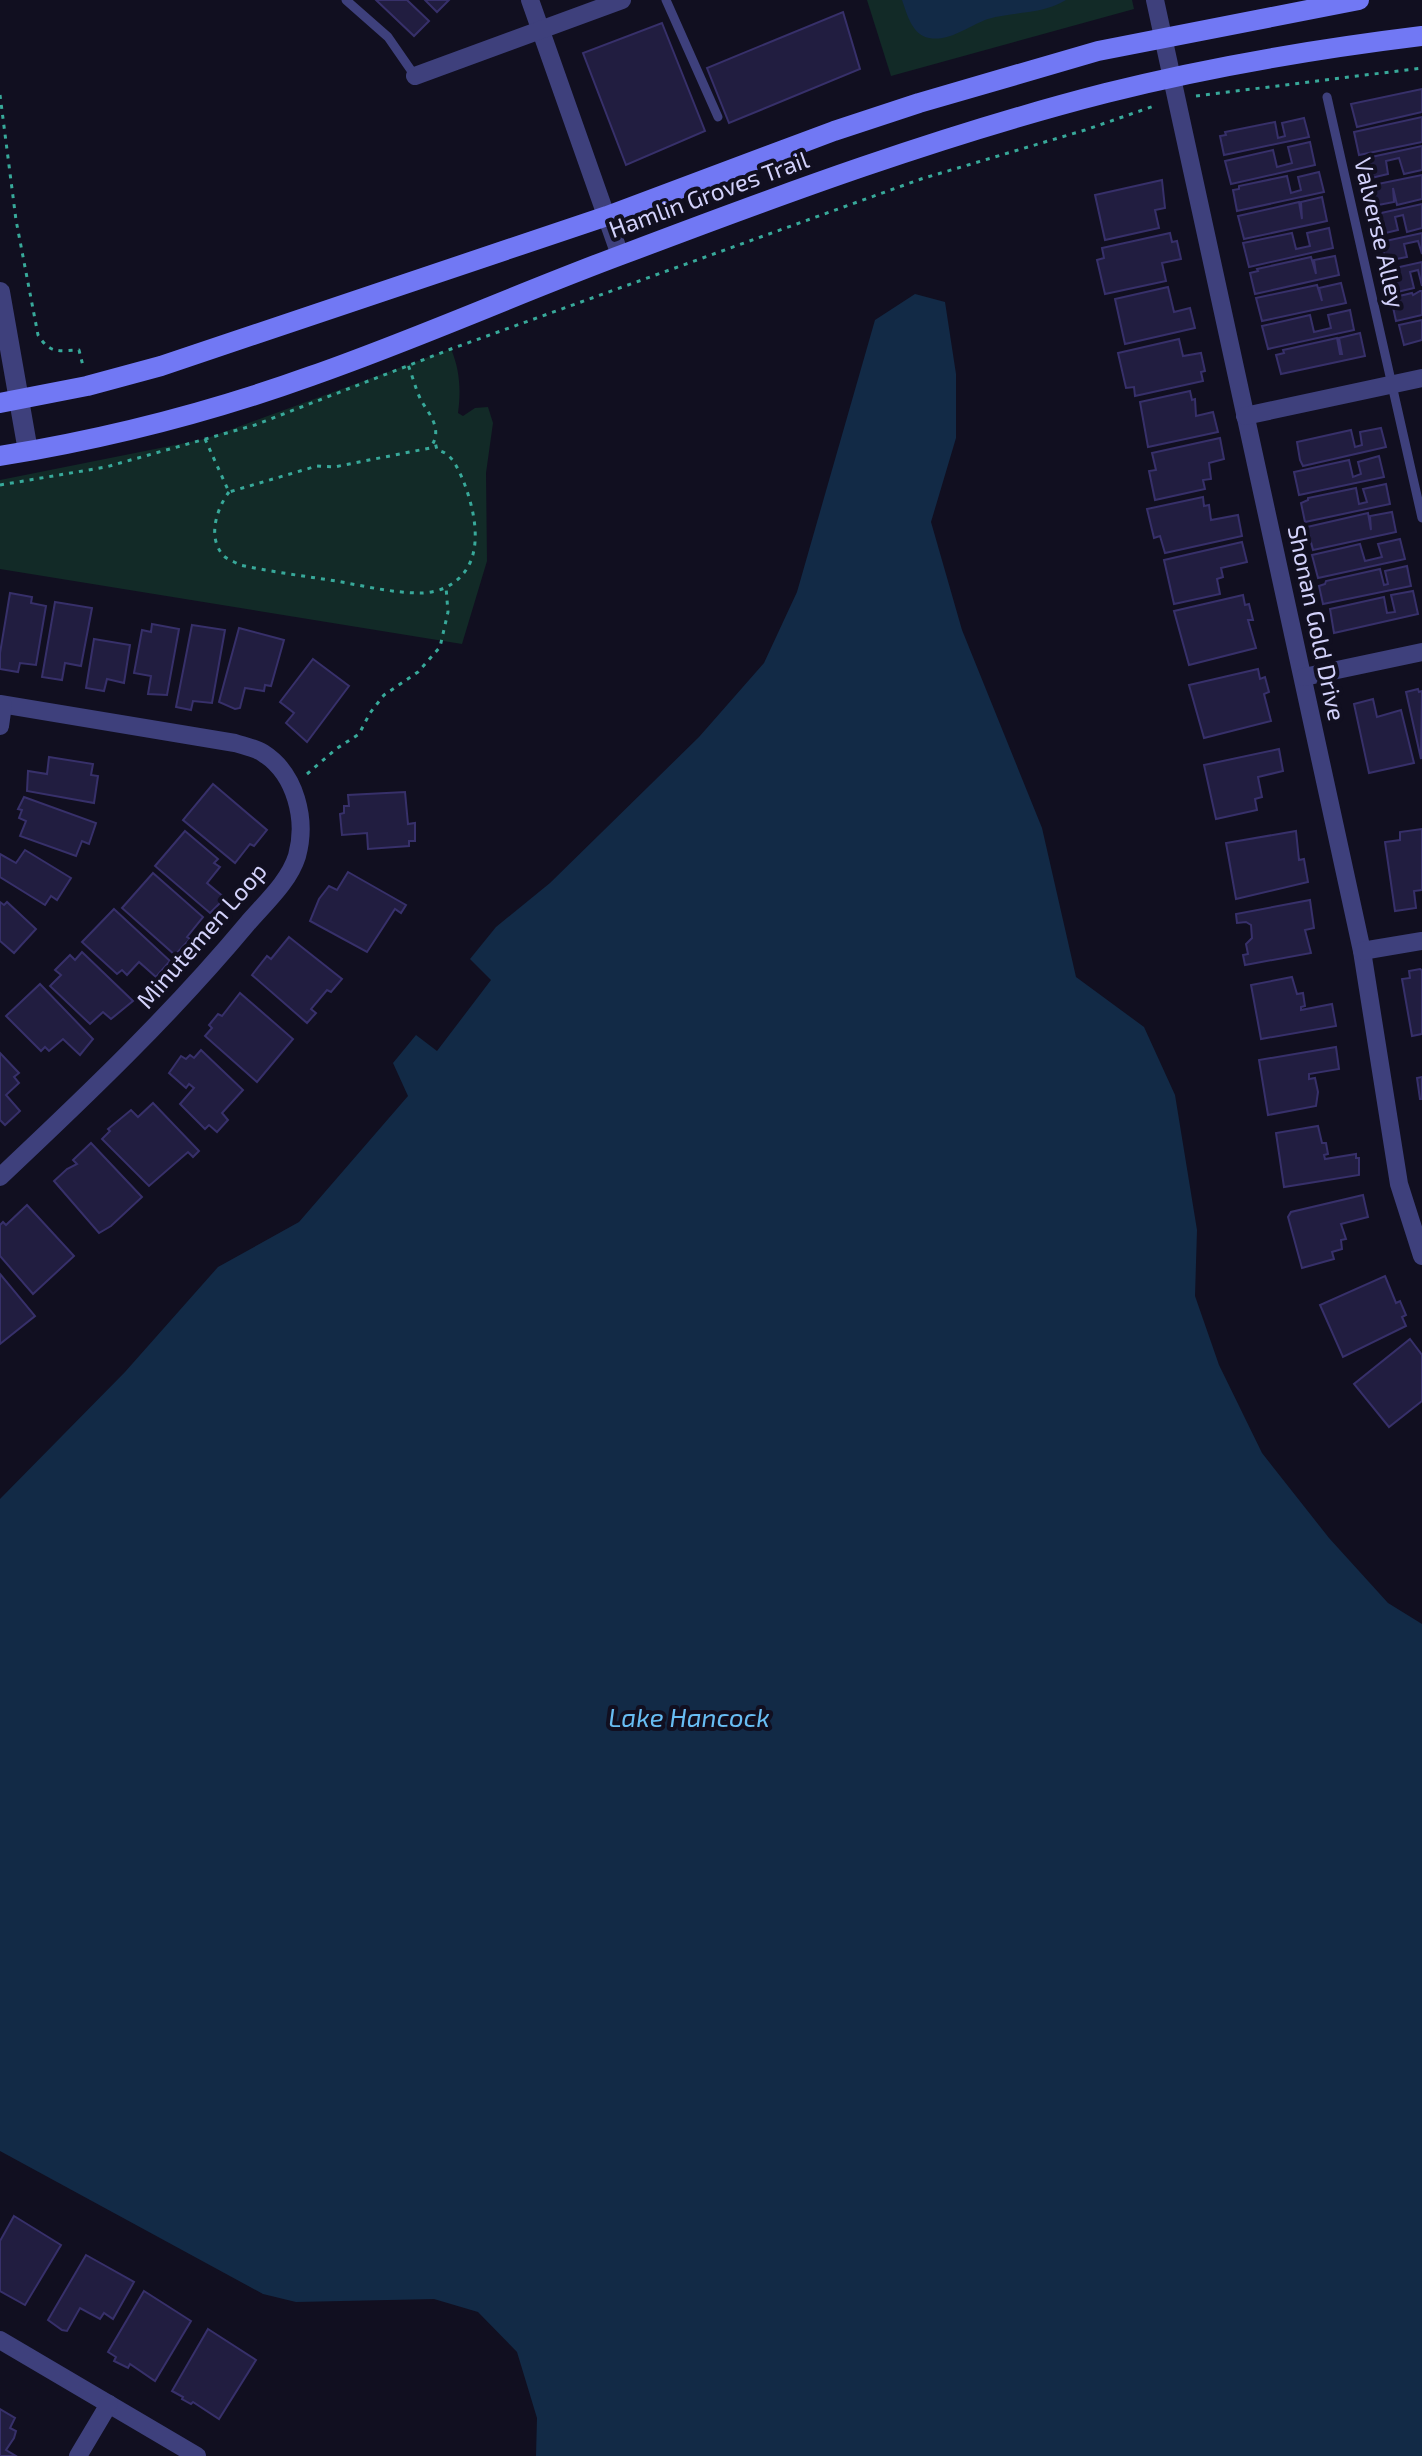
<svg xmlns="http://www.w3.org/2000/svg" width="1422" height="2456" font-family="'Exo 2',sans-serif">
	<style>
		.green { fill: #122a27 }
		.water { fill: #122a46 }
		.building { fill: #211d40; stroke: #37306a; stroke-width: 2 }
		.lines { fill: none; stroke-linecap: round; stroke-linejoin: round }
		.path { stroke: #38a99a; stroke-width: 3; stroke-dasharray: 4 6; stroke-linecap: butt }
		.service { stroke: #3e407c; stroke-width: 9 }
		.minor { stroke: #3e407c; stroke-width: 18 }
		.tertiary { stroke: #3e407c; stroke-width: 20 }
		.secondary { stroke: #7178f4; stroke-width: 20 }
		.labels { text-anchor: middle; stroke-width: 8; stroke-linejoin: round; paint-order: stroke }
		.street-label { font-size: 24px; fill: #d3d2fb; stroke: #110f20 }
		.water-label { font-size: 26px; font-style: italic; fill: #68bdf3; stroke: #110f20 }
	</style>
	<rect width="100%" height="100%" fill="#110f20"/>
	<g class="green">
		<path d="M 867,0 L 1132,0 L 1134,9 L 891,76 Z"/>
		<path d="M 451,349 C 460,370 461,391 458,413 L 463,416 L 475,408 L 488,407 L 493,423 L 486,473 L 487,561 L 462,644 L 0,569 L 0,480 L 205,439 Z"/>
	</g>
	<g class="water">
		<path d="M 902,0 L 1066,0 C 1041,15 1015,11 988,19 C 970,25 950,42 929,38 C 912,35 907,14 902,0 Z"/>
		<path d="M 915,294 L 945,302 L 956,374 L 956,438 L 931,522 L 962,630 L 1042,828 L 1076,977 L 1144,1027 L 1175,1095 L 1197,1230 L 1195,1296 L 1219,1365 L 1262,1453 L 1329,1538 L 1388,1603 L 1422,1624 L 1422,2456 L 536,2456 L 537,2418 L 517,2352 L 478,2312 L 434,2299 L 296,2302 L 263,2294 L 0,2151 L 0,1499 L 125,1372 L 218,1267 L 299,1222 L 408,1096 L 393,1063 L 416,1035 L 437,1051 L 491,980 L 470,959 L 496,927 L 550,883 L 699,737 L 764,663 L 797,592 L 875,320 Z"/>
	</g>
	<g class="building">
		<path d="M 376,0 L 407,0 L 429,21 L 414,36 Z"/>
		<path d="M 425,0 L 449,0 L 437,12 Z"/>
		<path d="M 843,12 L 860,69 L 729,123 L 707,68 Z"/>
		<path d="M 662,23 L 705,131 L 626,165 L 583,53 Z"/>
		<path d="M 1422,89 L 1422,112 L 1357,127 L 1351,104 Z"/>
		<path d="M 1422,117 L 1422,142 L 1359,155 L 1354,132 Z"/>
		<path d="M 1304,118 L 1309,137 L 1224,155 L 1220,136 L 1226,135 L 1225,132 L 1275,122 L 1278,138 L 1285,136 L 1282,123 Z"/>
		<path d="M 1310,142 L 1315,165 L 1231,184 L 1225,161 L 1273,150 L 1277,167 L 1292,163 L 1288,147 Z"/>
		<path d="M 1422,146 L 1422,170 L 1404,174 L 1399,158 L 1386,161 L 1388,174 L 1367,179 L 1362,159 Z"/>
		<path d="M 1319,172 L 1324,192 L 1237,211 L 1233,190 L 1239,189 L 1239,186 L 1287,176 L 1291,193 L 1301,190 L 1298,177 Z"/>
		<path d="M 1422,175 L 1422,199 L 1397,205 L 1393,188 L 1394,202 L 1373,206 L 1368,186 Z"/>
		<path d="M 1162,180 L 1165,208 L 1155,210 L 1159,228 L 1105,240 L 1095,195 Z"/>
		<path d="M 1322,197 L 1327,221 L 1244,239 L 1238,216 L 1299,202 L 1302,219 L 1301,202 Z"/>
		<path d="M 1422,204 L 1422,228 L 1407,232 L 1403,215 L 1395,217 L 1398,230 L 1377,235 L 1372,215 Z"/>
		<path d="M 1329,228 L 1333,248 L 1249,267 L 1243,243 L 1292,233 L 1296,249 L 1310,246 L 1307,233 Z"/>
		<path d="M 1170,233 L 1172,242 L 1177,241 L 1181,259 L 1162,263 L 1166,281 L 1105,294 L 1097,260 L 1104,258 L 1102,248 Z"/>
		<path d="M 1422,233 L 1422,254 L 1418,241 L 1404,244 L 1407,257 L 1386,261 L 1381,242 Z"/>
		<path d="M 1335,256 L 1339,275 L 1255,294 L 1250,273 L 1258,271 L 1257,269 L 1311,257 L 1316,274 L 1314,260 Z"/>
		<path d="M 1422,262 L 1422,286 L 1418,270 L 1410,272 L 1414,288 L 1393,293 L 1386,270 Z"/>
		<path d="M 1341,283 L 1346,303 L 1262,321 L 1256,298 L 1317,285 L 1322,301 L 1319,288 Z"/>
		<path d="M 1168,287 L 1174,312 L 1190,308 L 1195,328 L 1125,344 L 1115,299 Z"/>
		<path d="M 1420,291 L 1422,291 L 1422,315 L 1396,321 L 1391,298 L 1412,293 L 1413,295 Z"/>
		<path d="M 1350,310 L 1354,330 L 1268,349 L 1262,326 L 1310,315 L 1314,332 L 1331,328 L 1328,315 Z"/>
		<path d="M 1422,320 L 1422,340 L 1404,345 L 1399,325 Z"/>
		<path d="M 1360,333 L 1365,356 L 1281,374 L 1276,355 L 1284,353 L 1283,350 L 1337,338 L 1340,354 L 1342,354 L 1339,338 Z"/>
		<path d="M 1179,339 L 1183,356 L 1201,353 L 1205,371 L 1201,372 L 1203,381 L 1135,396 L 1134,387 L 1126,388 L 1118,353 Z"/>
		<path d="M 1190,391 L 1192,400 L 1195,399 L 1196,416 L 1213,412 L 1218,432 L 1148,447 L 1140,402 Z"/>
		<path d="M 1381,428 L 1386,447 L 1303,466 L 1300,460 L 1297,442 L 1351,430 L 1355,447 L 1362,445 L 1360,432 Z"/>
		<path d="M 1220,438 L 1224,459 L 1209,463 L 1211,479 L 1203,480 L 1205,489 L 1155,500 L 1149,471 L 1156,470 L 1152,453 Z"/>
		<path d="M 1379,456 L 1384,477 L 1299,495 L 1294,472 L 1349,460 L 1353,477 L 1361,474 L 1358,462 Z"/>
		<path d="M 1386,484 L 1390,504 L 1305,522 L 1301,503 L 1308,500 L 1308,498 L 1356,488 L 1359,504 L 1367,502 L 1363,489 Z"/>
		<path d="M 1203,497 L 1204,506 L 1209,505 L 1211,520 L 1238,515 L 1242,536 L 1165,553 L 1160,536 L 1154,538 L 1147,509 Z"/>
		<path d="M 1392,512 L 1396,532 L 1313,550 L 1307,527 L 1368,513 L 1371,530 L 1370,516 Z"/>
		<path d="M 1400,539 L 1405,559 L 1318,578 L 1312,555 L 1360,544 L 1365,561 L 1382,557 L 1378,544 Z"/>
		<path d="M 1242,542 L 1247,562 L 1221,568 L 1223,577 L 1217,579 L 1220,594 L 1174,604 L 1164,560 Z"/>
		<path d="M 1407,566 L 1411,586 L 1323,604 L 1319,586 L 1325,584 L 1326,581 L 1380,569 L 1384,585 L 1388,584 L 1385,571 Z"/>
		<path d="M 1413,591 L 1418,614 L 1334,633 L 1330,609 L 1384,597 L 1387,613 L 1395,612 L 1391,595 Z"/>
		<path d="M 10,593 L 32,597 L 31,603 L 46,606 L 36,665 L 20,663 L 18,672 L 0,669 L 0,653 Z"/>
		<path d="M 1243,595 L 1245,605 L 1249,604 L 1253,620 L 1248,620 L 1256,648 L 1189,665 L 1174,611 Z"/>
		<path d="M 55,602 L 92,608 L 81,666 L 65,663 L 62,680 L 42,677 Z"/>
		<path d="M 152,624 L 179,629 L 167,695 L 148,694 L 151,676 L 134,673 L 142,630 L 151,632 Z"/>
		<path d="M 192,625 L 225,630 L 212,703 L 193,701 L 191,710 L 176,707 Z"/>
		<path d="M 239,628 L 284,640 L 271,686 L 265,685 L 264,691 L 245,688 L 240,708 L 235,709 L 219,702 Z"/>
		<path d="M 94,639 L 130,645 L 124,683 L 107,679 L 104,691 L 86,688 Z"/>
		<path d="M 313,659 L 349,686 L 307,742 L 286,723 L 294,713 L 280,702 Z"/>
		<path d="M 1258,669 L 1260,679 L 1265,677 L 1269,692 L 1264,694 L 1271,721 L 1204,738 L 1189,685 Z"/>
		<path d="M 1418,689 L 1419,692 L 1422,691 L 1421,759 L 1406,692 Z"/>
		<path d="M 1373,699 L 1377,717 L 1401,710 L 1414,763 L 1369,773 L 1354,704 Z"/>
		<path d="M 1279,749 L 1283,771 L 1258,777 L 1262,797 L 1255,799 L 1257,810 L 1216,819 L 1204,765 Z"/>
		<path d="M 49,757 L 93,764 L 91,775 L 98,776 L 94,803 L 27,791 L 28,771 L 47,774 Z"/>
		<path d="M 213,784 L 267,830 L 254,846 L 250,844 L 235,863 L 183,820 Z"/>
		<path d="M 405,792 L 408,824 L 415,823 L 415,841 L 409,841 L 409,846 L 368,849 L 367,833 L 342,835 L 340,814 L 344,813 L 344,806 L 349,806 L 348,795 Z"/>
		<path d="M 24,797 L 96,823 L 89,844 L 82,841 L 76,856 L 20,836 L 26,821 L 19,818 L 22,810 L 18,809 Z"/>
		<path d="M 1422,829 L 1422,890 L 1414,891 L 1416,908 L 1395,911 L 1385,842 L 1400,840 L 1400,832 Z"/>
		<path d="M 185,831 L 218,859 L 214,863 L 220,867 L 207,883 L 225,898 L 210,913 L 155,866 Z"/>
		<path d="M 1296,831 L 1299,860 L 1304,859 L 1308,882 L 1236,899 L 1226,843 Z"/>
		<path d="M 25,850 L 71,878 L 57,900 L 51,896 L 45,905 L 0,877 L 0,854 L 16,863 Z"/>
		<path d="M 348,872 L 406,905 L 401,913 L 395,909 L 367,952 L 310,921 L 319,899 L 329,886 L 337,890 Z"/>
		<path d="M 153,873 L 203,917 L 187,937 L 190,939 L 175,955 L 122,908 Z"/>
		<path d="M 1310,900 L 1314,928 L 1305,930 L 1311,953 L 1245,965 L 1243,955 L 1248,954 L 1246,944 L 1252,938 L 1251,925 L 1246,922 L 1237,923 L 1236,914 Z"/>
		<path d="M 0,902 L 4,905 L 7,902 L 36,929 L 14,953 L 0,941 Z"/>
		<path d="M 114,909 L 170,961 L 156,977 L 139,962 L 127,975 L 122,970 L 117,974 L 82,942 Z"/>
		<path d="M 289,937 L 342,979 L 331,992 L 327,990 L 311,1009 L 316,1013 L 307,1023 L 252,975 L 267,956 L 271,959 Z"/>
		<path d="M 82,952 L 133,1001 L 111,1019 L 103,1012 L 90,1024 L 50,986 L 61,975 L 55,970 L 70,955 L 75,960 Z"/>
		<path d="M 1420,969 L 1422,970 L 1422,1034 L 1412,1036 L 1402,979 L 1410,978 L 1409,971 Z"/>
		<path d="M 1292,977 L 1297,994 L 1303,993 L 1305,1006 L 1301,1007 L 1301,1010 L 1332,1004 L 1336,1026 L 1261,1039 L 1251,985 Z"/>
		<path d="M 40,984 L 93,1039 L 80,1055 L 63,1039 L 49,1051 L 45,1047 L 41,1051 L 6,1016 Z"/>
		<path d="M 240,993 L 293,1039 L 257,1082 L 205,1036 L 212,1028 L 209,1025 L 218,1014 L 222,1016 Z"/>
		<path d="M 1336,1047 L 1339,1069 L 1309,1074 L 1309,1079 L 1315,1078 L 1318,1092 L 1316,1106 L 1268,1115 L 1259,1060 Z"/>
		<path d="M 201,1050 L 243,1090 L 222,1113 L 228,1120 L 217,1132 L 209,1125 L 205,1129 L 180,1104 L 194,1088 L 189,1084 L 186,1088 L 169,1073 L 181,1056 L 186,1059 L 190,1055 L 194,1058 Z"/>
		<path d="M 0,1053 L 19,1073 L 14,1077 L 19,1083 L 6,1095 L 20,1111 L 5,1125 L 0,1120 Z"/>
		<path d="M 1422,1077 L 1422,1099 L 1420,1099 L 1417,1078 Z"/>
		<path d="M 153,1103 L 199,1151 L 193,1157 L 188,1152 L 149,1186 L 102,1139 L 110,1131 L 108,1129 L 131,1110 L 138,1117 Z"/>
		<path d="M 1318,1126 L 1322,1143 L 1326,1143 L 1328,1154 L 1324,1155 L 1325,1159 L 1356,1154 L 1356,1158 L 1359,1158 L 1359,1175 L 1284,1187 L 1276,1133 Z"/>
		<path d="M 91,1143 L 142,1197 L 111,1226 L 99,1233 L 54,1181 L 67,1169 L 77,1164 L 73,1160 Z"/>
		<path d="M 1363,1195 L 1368,1217 L 1341,1224 L 1346,1239 L 1341,1240 L 1342,1249 L 1332,1252 L 1334,1259 L 1302,1268 L 1288,1217 L 1291,1212 Z"/>
		<path d="M 27,1205 L 74,1256 L 33,1294 L 0,1256 L 0,1225 L 3,1222 L 6,1225 Z"/>
		<path d="M 0,1274 L 35,1316 L 0,1344 Z"/>
		<path d="M 1385,1276 L 1396,1303 L 1400,1301 L 1406,1315 L 1402,1317 L 1406,1326 L 1343,1357 L 1320,1305 Z"/>
		<path d="M 1410,1339 L 1422,1355 L 1422,1401 L 1389,1427 L 1354,1384 Z"/>
		<path d="M 14,2216 L 61,2245 L 25,2305 L 0,2291 L 0,2241 Z"/>
		<path d="M 86,2255 L 134,2282 L 113,2319 L 104,2313 L 100,2319 L 80,2308 L 67,2331 L 62,2330 L 48,2320 Z"/>
		<path d="M 144,2291 L 191,2321 L 155,2381 L 130,2364 L 128,2368 L 114,2361 L 116,2357 L 108,2352 Z"/>
		<path d="M 208,2329 L 256,2360 L 219,2419 L 193,2402 L 191,2404 L 182,2399 L 183,2397 L 172,2391 Z"/>
		<path d="M 0,2409 L 15,2418 L 10,2428 L 16,2431 L 14,2438 L 6,2450 L 16,2456 L 0,2456 Z"/>
	</g>
	<g class="lines">
		<g class="path">
			<path d="M 0,95 L 16,220 L 38,335 C 50,354 58,351 79,350 L 83,366"/>
			<path d="M 1196,96 L 1422,68"/>
			<path d="M 205,439 L 229,492 L 317,466 L 334,467 L 430,448 C 443,431 431,416 422,402 C 416,391 413,377 408,365"/>
			<path d="M 0,485 L 106,467 L 255,425 L 451,349 L 921,179 L 1085,130 L 1157,105"/>
			<path d="M 229,492 C 217,508 207,537 223,555 C 226,559 235,562 240,565 C 272,572 304,576 336,581 C 364,586 393,593 421,593 C 429,593 443,590 450,585 C 487,563 476,513 463,480 C 457,467 452,453 437,450 L 435,442"/>
			<path d="M 307,774 L 336,749 L 359,734 L 370,713 L 384,695 L 418,672 L 440,647 L 448,612 L 446,587"/>
		</g>
		<g class="service">
			<path d="M 346,0 L 388,37 L 415,76"/>
			<path d="M 666,0 L 718,117"/>
			<path d="M 1327,97 L 1422,518"/>
		</g>
		<g class="minor">
			<path d="M 530,0 L 620,255"/>
			<path d="M 1155,0 L 1362,951 L 1399,1184 L 1422,1256"/>
			<path d="M 415,76 L 622,0"/>
			<path d="M 1245,416 L 1422,378"/>
			<path d="M 1304,677 L 1422,652"/>
			<path d="M 0,704 L 235,743 C 244,746 255,748 263,753 C 296,774 307,820 297,856 C 289,882 264,904 247,924 C 171,1015 86,1096 0,1177"/>
			<path d="M 0,726 L 3,705"/>
			<path d="M 1362,951 L 1422,941"/>
			<path d="M 0,2340 L 197,2456"/>
			<path d="M 78,2456 L 109,2404"/>
		</g>
		<path class="tertiary" d="M 0,292 L 28,451"/>
		<g class="secondary">
			<path d="M 0,403 L 87,386 L 161,366 L 607,216 L 834,131 L 919,103 L 1098,51 L 1359,0"/>
			<path d="M 0,456 C 105,439 211,412 311,376 C 417,339 519,293 624,254 C 782,194 942,135 1106,93 C 1209,67 1316,49 1422,36"/>
		</g>
	</g>
	<g class="labels">
		<g class="street-label">
			<text transform="translate(709 195) rotate(-20)" y="8">Hamlin Groves Trail</text>
			<text transform="translate(1379 233) rotate(77)" y="8">Valverse Alley</text>
			<text transform="translate(1316 623) rotate(78)" y="8">Shonan Gold Drive</text>
			<text transform="translate(202 936) rotate(-49)" y="8">Minutemen Loop</text>
		</g>
		<g class="water-label">
			<text x="689" y="1727">Lake Hancock</text>
		</g>
	</g>
</svg>
